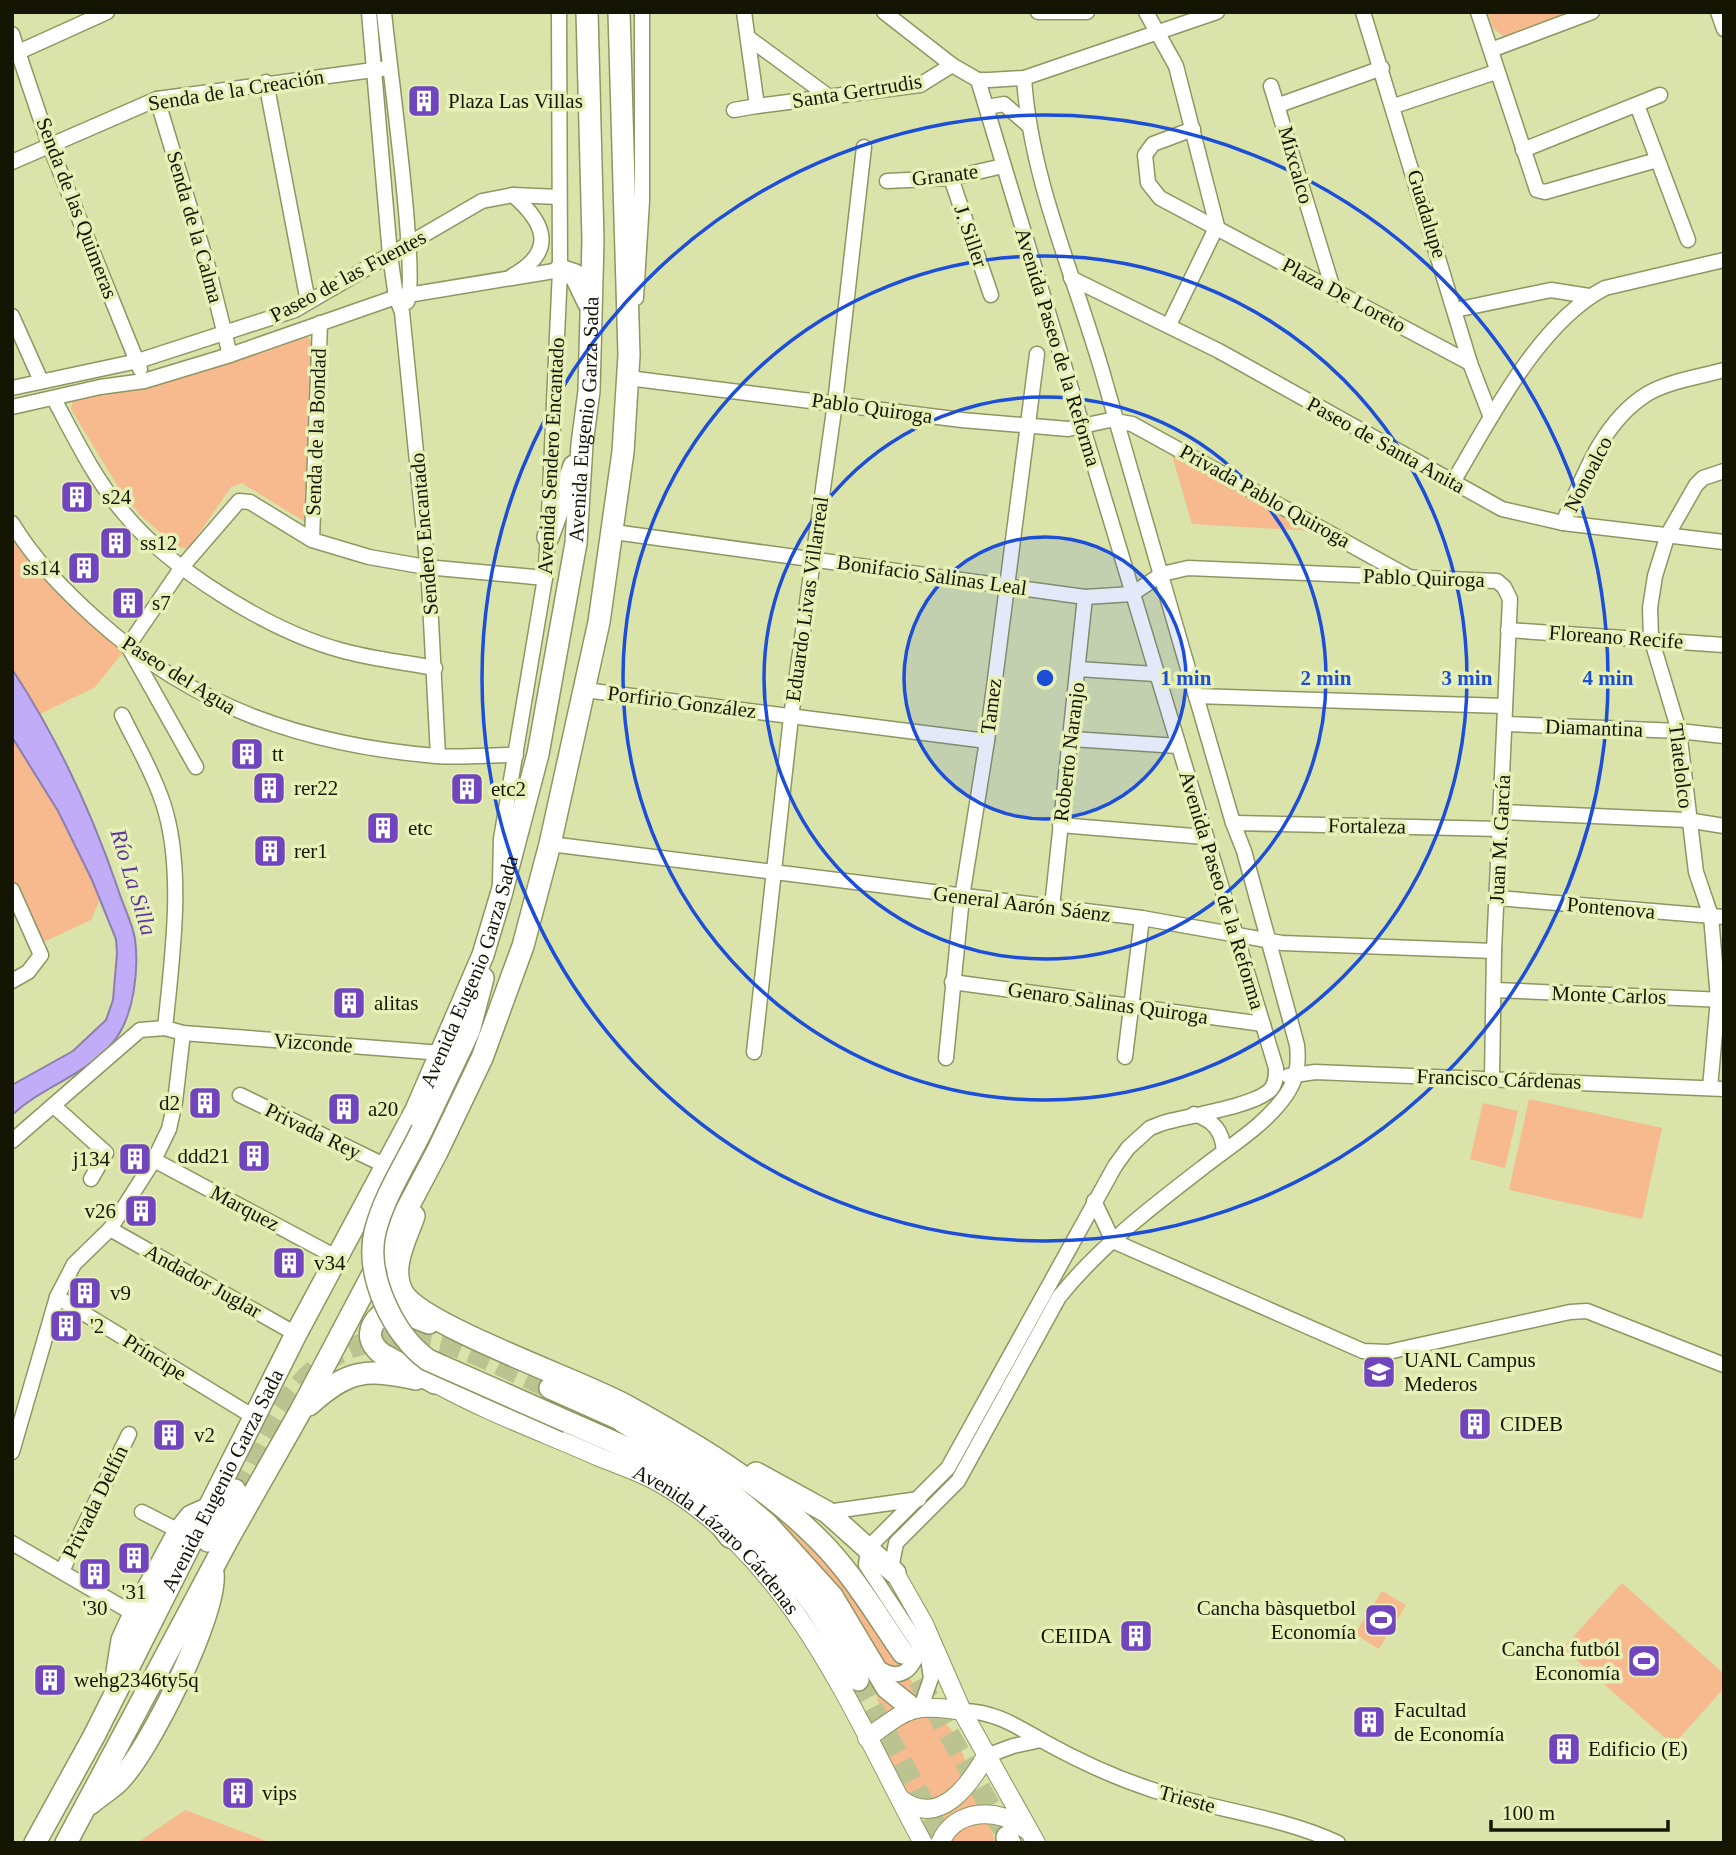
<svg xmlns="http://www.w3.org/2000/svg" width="1736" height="1855" font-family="Georgia,serif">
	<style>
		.green { fill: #f7b98e }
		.water { fill: #c0acf7; stroke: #8c7fae; stroke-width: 2 }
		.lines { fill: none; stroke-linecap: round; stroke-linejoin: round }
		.highway-tunnel { stroke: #bbc491; stroke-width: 21; stroke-dasharray: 21 10; stroke-linecap: butt }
		.minor-casing { stroke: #8e9661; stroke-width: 17 }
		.major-casing { stroke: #8e9661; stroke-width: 20 }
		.highway-casing { stroke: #8e9661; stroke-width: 24 }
		.minor { stroke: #fff; stroke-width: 14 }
		.major { stroke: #fff; stroke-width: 18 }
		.highway { stroke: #fff; stroke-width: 21 }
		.highway-bridge-casing { stroke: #8e9661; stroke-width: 24; stroke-linecap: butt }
		.highway-bridge { stroke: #fff; stroke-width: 21 }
		.ring { fill: none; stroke: #1d4ed8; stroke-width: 3.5 }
		.labels { text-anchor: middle; stroke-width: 7; stroke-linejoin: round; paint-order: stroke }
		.street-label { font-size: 21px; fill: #141603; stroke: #e6f0b7 }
		.poi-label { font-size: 21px; fill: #141603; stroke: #e6f0b7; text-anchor: start }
		.water-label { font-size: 23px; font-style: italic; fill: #5e37a1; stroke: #e6f0b7 }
		.centre { fill: #1d4ed8; stroke: #e6f0b7; stroke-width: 3.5 }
		.ring-label { font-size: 21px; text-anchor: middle; font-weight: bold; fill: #1d4ed8; stroke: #e6f0b7; stroke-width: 7; stroke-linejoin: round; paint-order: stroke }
	</style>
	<rect width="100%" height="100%" fill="#d9e3aa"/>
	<g class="green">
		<path d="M 1488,12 L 1584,12 L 1505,38 L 1493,28 Z"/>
		<path d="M 305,334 L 311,341 L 311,515 L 305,522 L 242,483 L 231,487 L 189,548 L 178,548 L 140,515 L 117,485 L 71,409 L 73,400 L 164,382 Z"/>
		<path d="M 1169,445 L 1312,531 L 1192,524 Z"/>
		<path d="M 12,523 L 128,646 L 95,687 L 12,728 Z"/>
		<path d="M 12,737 L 58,811 L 92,880 L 99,901 L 91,920 L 39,944 L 12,890 Z"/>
		<path d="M 1529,1099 L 1662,1128 L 1642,1219 L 1509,1190 Z"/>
		<path d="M 1483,1103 L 1518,1111 L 1505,1168 L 1470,1159 Z"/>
		<path d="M 699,1463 L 762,1503 L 837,1573 L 893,1658 L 956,1736 L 996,1843 L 949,1843 L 893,1775 L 871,1669 Z"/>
		<path d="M 1622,1583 L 1724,1674 L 1724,1688 L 1673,1745 L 1563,1648 Z"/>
		<path d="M 1382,1591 L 1406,1605 L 1379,1649 L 1355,1634 Z"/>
		<path d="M 185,1810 L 272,1843 L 137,1843 Z"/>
	</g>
	<path class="water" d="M 12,669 C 58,739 91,810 118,889 C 123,906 132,921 135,939 C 139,970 134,1016 114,1041 C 86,1076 44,1085 12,1115 L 12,1085 L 73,1051 L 106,1020 L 113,1000 L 117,953 L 116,939 L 92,880 L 58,811 L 12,737 Z"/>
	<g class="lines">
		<g class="highway-tunnel">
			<path d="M 235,1490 C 270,1425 300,1351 382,1340 C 405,1337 429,1338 451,1345 C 485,1357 517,1374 550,1388"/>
			<path d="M 903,1653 L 1003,1829"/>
			<path d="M 858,1680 L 945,1843"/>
		</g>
		<defs>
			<g id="minor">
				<path d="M 369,12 L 390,255 L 396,297 L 402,312 L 429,582 L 438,756"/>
				<path d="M 384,12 C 388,57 419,278 407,302"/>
				<path d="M 744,12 L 757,106 L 920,85 L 952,65"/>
				<path d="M 884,12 L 952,65 L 978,80 L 989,80 L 1024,78 L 1217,12"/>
				<path d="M 1038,12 L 1087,12"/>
				<path d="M 1146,12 L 1176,66 L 1217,226 L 1169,325"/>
				<path d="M 1363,12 L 1470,363 L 1490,415"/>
				<path d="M 1478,12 L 1537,190 L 1545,192 L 1657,160"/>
				<path d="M 1718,12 L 1724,29"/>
				<path d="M 12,34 L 49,144 L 140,369"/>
				<path d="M 750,39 L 828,96"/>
				<path d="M 1491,50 L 1592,12"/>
				<path d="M 12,55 L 107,12"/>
				<path d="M 266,82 L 308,302"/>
				<path d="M 1271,86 L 1333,289"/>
				<path d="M 157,99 L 208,267 L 230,355"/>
				<path d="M 1279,105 L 1382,68"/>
				<path d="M 1637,105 L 1688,240"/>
				<path d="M 1394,106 L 1496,72"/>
				<path d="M 987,107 L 1004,104 L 1027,124"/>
				<path d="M 734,110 L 757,106"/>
				<path d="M 1193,129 L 1153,144 L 1145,155 L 1148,183 L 1160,198 L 1470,363"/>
				<path d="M 1523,150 L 1660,95"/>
				<path d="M 12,162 L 157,99 L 388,68"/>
				<path d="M 951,178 L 991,295"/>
				<path d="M 887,181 L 951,178 L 1003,166"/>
				<path d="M 512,276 C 557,251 545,223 513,195"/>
				<path d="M 1071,278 L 1219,351 L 1502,509 L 1563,523 L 1724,542"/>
				<path d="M 636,298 L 642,201 L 642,12"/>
				<path d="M 1455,310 L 1551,290 L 1589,296"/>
				<path d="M 12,316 L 41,381"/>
				<path d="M 628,378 L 962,420 L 1068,429 L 1110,420 L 1132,424 L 1409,577"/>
				<path d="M 12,388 L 138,361 L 295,310 L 482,201 L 513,195 L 559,197"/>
				<path d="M 54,399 C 75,438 94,478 123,512 C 169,569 270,631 340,650 C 371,659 403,662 435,668"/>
				<path d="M 12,407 L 100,387 L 144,381 L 230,355 L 396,297 L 560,270"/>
				<path d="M 1453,482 C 1490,420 1538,323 1605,288 L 1724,260"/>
				<path d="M 12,523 C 34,560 65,591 96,619 C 195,708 305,745 436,756 C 462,758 490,755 516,755"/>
				<path d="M 1563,523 C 1583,477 1602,422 1647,394 C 1669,381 1699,377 1724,370"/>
				<path d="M 614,532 L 1085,597 L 1132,594 L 1162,574 L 1188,568 L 1497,581 L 1504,587 L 1510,599 L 1494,951 L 1492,1078"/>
				<path d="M 312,540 L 320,323"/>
				<path d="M 1508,630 L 1724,645"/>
				<path d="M 1078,669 L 1155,674"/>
				<path d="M 585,690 L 987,741"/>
				<path d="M 1196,696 L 1505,706"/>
				<path d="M 122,715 C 136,744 153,772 163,803 C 185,869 172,959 165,1028"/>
				<path d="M 1505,724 L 1679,731 L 1724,736"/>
				<path d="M 1072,739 L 1178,746"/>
				<path d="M 196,767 L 128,646 L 182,567 L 239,501 L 250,502 L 312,540 L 369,557 L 426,567 L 545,578"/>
				<path d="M 1502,812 L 1687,820 L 1724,826"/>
				<path d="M 1233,823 L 1501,829"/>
				<path d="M 1060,825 L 1205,837"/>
				<path d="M 550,844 L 1142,918 L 1282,943 L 1494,951"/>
				<path d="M 500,882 L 501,839 L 545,578 L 548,537 L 560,270 L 559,12"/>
				<path d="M 12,890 L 41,955 L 28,972 L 12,981"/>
				<path d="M 1498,898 L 1724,917"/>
				<path d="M 1052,907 L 1085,597"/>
				<path d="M 952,982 L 1263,1024"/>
				<path d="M 1495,990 L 1724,1000"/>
				<path d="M 754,1052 L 791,717 L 835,403 L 864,147"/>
				<path d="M 1125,1057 L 1142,918"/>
				<path d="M 946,1058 L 962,897 L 987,741 L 1037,354"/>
				<path d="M 1288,1076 L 1315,1072 L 1724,1089"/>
				<path d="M 1710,1088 L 1718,999 L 1711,916 L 1696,872 L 1679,731 L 1651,638 L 1650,608 L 1655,576 L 1668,534 L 1696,485 L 1703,478 L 1724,471"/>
				<path d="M 240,1095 L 386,1166"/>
				<path d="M 54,1106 L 106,1153 L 91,1179"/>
				<path d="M 1194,1114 C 1214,1121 1222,1130 1224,1151"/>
				<path d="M 12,1141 L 140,1030 L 165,1028 L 183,1033 L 442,1053"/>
				<path d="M 154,1160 L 336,1257"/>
				<path d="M 1094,1201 L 1113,1241 L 1363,1351 L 1388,1352 L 1570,1312 L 1587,1311 L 1724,1365"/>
				<path d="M 110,1229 L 296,1334"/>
				<path d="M 57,1297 L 254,1417"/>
				<path d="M 12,1452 L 57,1297 L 74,1264 L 110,1229 L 154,1160 L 169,1129 L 175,1102 L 183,1033"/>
				<path d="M 142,1512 L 179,1531"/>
				<path d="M 827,1512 L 919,1499"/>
				<path d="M 12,1543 L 134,1614"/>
				<path d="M 62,1571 L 129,1434"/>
				<path d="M 895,1573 L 892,1564 L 896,1543 L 958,1481 L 1059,1297 C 1100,1246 1154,1205 1206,1165 C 1233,1144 1266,1124 1286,1095 C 1297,1079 1299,1064 1297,1045 L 1244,851 L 1233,823 C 1191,677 1147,531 1106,385 C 1078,283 1031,185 1024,78"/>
				<path d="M 876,1666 C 900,1684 914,1670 920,1645"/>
				<path d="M 921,1707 L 931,1678 L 928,1659 L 866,1565 L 868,1548 L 948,1468 L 1115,1166 L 1128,1148 L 1150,1128 L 1163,1123 C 1186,1116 1257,1106 1271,1089 C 1276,1083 1276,1076 1276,1068 L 978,80"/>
				<path d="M 962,1711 C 993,1711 1015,1725 1041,1740 C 1075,1759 1116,1778 1153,1790 C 1213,1810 1280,1816 1338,1843"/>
				<path d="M 986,1756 L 1013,1746 L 1041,1740"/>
			</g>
			<g id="major">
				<path id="s1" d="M 435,1383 C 487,1412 545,1433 599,1457 C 619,1465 640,1472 658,1482 C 794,1560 852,1712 923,1843"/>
				<path d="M 895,1573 L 924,1624 L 962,1711 L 1036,1843"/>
				<path d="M 867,1738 C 907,1710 911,1702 962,1711"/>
				<path d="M 902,1800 C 940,1828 970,1784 986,1756"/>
				<path d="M 940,1843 C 955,1808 999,1807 1025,1829"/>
			</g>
			<g id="highway">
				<path d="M 560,270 L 575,275 L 588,302"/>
				<path d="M 548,537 L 574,466"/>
				<path d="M 422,1130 L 469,1031 L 483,978"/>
				<path d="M 414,1216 C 406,1239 389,1269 403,1293 C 423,1326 582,1381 625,1405 C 692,1442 762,1483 817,1538 C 851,1571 876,1614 903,1653"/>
				<path d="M 429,1323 L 406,1314 L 382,1314 C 367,1327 366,1341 382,1354 L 435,1383"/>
				<path d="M 550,1388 L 633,1425"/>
				<path d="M 309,1405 C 348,1370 365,1368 416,1379"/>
				<path d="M 622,1421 L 713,1478 L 767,1524 L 832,1596 L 887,1688 L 912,1708"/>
				<path d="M 568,1422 L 659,1462 L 684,1479 L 730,1537"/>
				<path d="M 756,1473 L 827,1512 L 895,1573"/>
				<path d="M 684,1479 C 734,1516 783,1559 818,1611 C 832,1633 845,1657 858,1680"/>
				<path d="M 208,1541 L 235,1490"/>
				<path d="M 116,1678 L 122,1640 L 134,1614 L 179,1531 L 191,1516 L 207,1509"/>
				<path d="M 90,1804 C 99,1796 111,1789 119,1781 C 149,1751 218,1612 213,1573"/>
				<path d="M 1007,1837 L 1010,1843"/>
				<path id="s2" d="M 35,1843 L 94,1736 L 296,1334 L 416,1110 L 483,955 L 501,895 L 538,754 L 576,543 L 582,444 L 589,391 L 593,240 L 587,12"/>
				<path d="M 66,1843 L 228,1539 L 300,1412 L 437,1152 L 482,1058 L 523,946 L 550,844 L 599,622 L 623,452 L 629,355 L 619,12"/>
			</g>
		</defs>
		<use href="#minor" class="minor-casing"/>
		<use href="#major" class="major-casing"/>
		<use href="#highway" class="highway-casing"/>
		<use href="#minor" class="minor"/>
		<use href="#major" class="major"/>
		<use href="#highway" class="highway"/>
		<defs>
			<path id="highway-bridge" d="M 422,1130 C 406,1163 384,1196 375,1232 C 365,1275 393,1335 428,1360 L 568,1422"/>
		</defs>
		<use href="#highway-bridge" class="highway-bridge-casing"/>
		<use href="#highway-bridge" class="highway-bridge"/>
	</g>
	<circle cx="1045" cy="678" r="141" fill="#1d4ed8" fill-opacity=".12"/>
	<g class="ring">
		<circle cx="1045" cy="678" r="141"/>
		<circle cx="1045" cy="678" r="281"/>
		<circle cx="1045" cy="678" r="422"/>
		<circle cx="1045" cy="678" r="563"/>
	</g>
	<defs>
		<symbol id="building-square" viewBox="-11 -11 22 22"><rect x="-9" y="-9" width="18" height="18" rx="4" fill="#7145bd" stroke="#e6f0b7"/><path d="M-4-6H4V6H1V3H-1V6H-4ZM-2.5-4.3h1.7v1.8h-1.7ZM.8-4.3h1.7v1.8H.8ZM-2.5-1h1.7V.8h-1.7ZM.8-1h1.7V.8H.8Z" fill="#fff"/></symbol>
		<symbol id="university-square" viewBox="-11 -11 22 22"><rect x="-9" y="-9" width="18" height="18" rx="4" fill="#7145bd" stroke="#e6f0b7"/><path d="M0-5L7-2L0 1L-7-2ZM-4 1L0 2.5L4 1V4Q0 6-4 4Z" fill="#fff"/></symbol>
		<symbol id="stadium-square" viewBox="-11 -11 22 22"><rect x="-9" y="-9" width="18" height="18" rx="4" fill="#7145bd" stroke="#e6f0b7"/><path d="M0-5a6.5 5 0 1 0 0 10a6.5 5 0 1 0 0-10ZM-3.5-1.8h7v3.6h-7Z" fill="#fff"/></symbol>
	</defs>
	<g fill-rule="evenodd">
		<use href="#building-square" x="405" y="82" width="38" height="38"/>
		<use href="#building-square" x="58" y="478" width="38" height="38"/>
		<use href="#building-square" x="97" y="524" width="38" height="38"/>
		<use href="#building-square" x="65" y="549" width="38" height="38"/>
		<use href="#building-square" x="109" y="584" width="38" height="38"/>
		<use href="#building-square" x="228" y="735" width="38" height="38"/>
		<use href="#building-square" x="250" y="769" width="38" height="38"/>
		<use href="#building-square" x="448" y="770" width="38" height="38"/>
		<use href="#building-square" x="364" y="809" width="38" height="38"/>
		<use href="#building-square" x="251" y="832" width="38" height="38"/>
		<use href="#building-square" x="330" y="984" width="38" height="38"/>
		<use href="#building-square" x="186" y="1084" width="38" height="38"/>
		<use href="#building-square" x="325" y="1090" width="38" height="38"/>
		<use href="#building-square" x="235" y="1137" width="38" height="38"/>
		<use href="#building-square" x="116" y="1140" width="38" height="38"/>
		<use href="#building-square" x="122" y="1192" width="38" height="38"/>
		<use href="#building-square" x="270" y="1244" width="38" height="38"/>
		<use href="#building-square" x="66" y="1274" width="38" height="38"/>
		<use href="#building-square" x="47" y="1307" width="38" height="38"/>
		<use href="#university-square" x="1360" y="1353" width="38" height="38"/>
		<use href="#building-square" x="1456" y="1405" width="38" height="38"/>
		<use href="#building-square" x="150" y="1416" width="38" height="38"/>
		<use href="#building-square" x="115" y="1539" width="38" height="38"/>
		<use href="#building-square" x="76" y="1555" width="38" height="38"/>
		<use href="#stadium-square" x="1362" y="1601" width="38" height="38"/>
		<use href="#building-square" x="1117" y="1617" width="38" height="38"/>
		<use href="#stadium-square" x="1625" y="1642" width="38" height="38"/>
		<use href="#building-square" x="31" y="1661" width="38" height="38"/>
		<use href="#building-square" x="1350" y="1703" width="38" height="38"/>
		<use href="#building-square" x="1545" y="1730" width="38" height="38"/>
		<use href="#building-square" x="219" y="1774" width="38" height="38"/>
	</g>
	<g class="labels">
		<g class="street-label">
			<text transform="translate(236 90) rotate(-9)" y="7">Senda de la Creación</text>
			<text transform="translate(857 91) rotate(-9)" y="7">Santa Gertrudis</text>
			<text transform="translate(1296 165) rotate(74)" y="7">Mixcalco</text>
			<text transform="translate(945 175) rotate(-7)" y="7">Granate</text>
			<text transform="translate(77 208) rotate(69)" y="7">Senda de las Quimeras</text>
			<text transform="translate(1427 214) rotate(73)" y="7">Guadalupe</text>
			<text transform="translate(195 227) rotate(74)" y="7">Senda de la Calma</text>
			<text transform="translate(971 236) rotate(71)" y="7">J. Siller</text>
			<text transform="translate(348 276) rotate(-28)" y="7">Paseo de las Fuentes</text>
			<text transform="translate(1344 295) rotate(28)" y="7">Plaza De Loreto</text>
			<text transform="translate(1058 347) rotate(73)" y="7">Avenida Paseo de la Reforma</text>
			<text transform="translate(872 408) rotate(8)" y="7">Pablo Quiroga</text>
			<text dy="7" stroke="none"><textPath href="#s2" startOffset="1542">Avenida Eugenio Garza Sada</textPath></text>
			<text transform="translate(316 432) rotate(-88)" y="7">Senda de la Bondad</text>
			<text transform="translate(1386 445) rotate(29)" y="7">Paseo de Santa Anita</text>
			<text transform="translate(551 456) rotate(-87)" y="7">Avenida Sendero Encantado</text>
			<text transform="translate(1588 474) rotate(-63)" y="7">Nonoalco</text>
			<text transform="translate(1265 496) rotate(29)" y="7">Privada Pablo Quiroga</text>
			<text transform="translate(424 534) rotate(-95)" y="7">Sendero Encantado</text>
			<text transform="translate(932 575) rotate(8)" y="7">Bonifacio Salinas Leal</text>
			<text transform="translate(1424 578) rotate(2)" y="7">Pablo Quiroga</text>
			<text transform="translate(807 599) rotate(-82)" y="7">Eduardo Livas Villarreal</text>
			<text transform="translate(1616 637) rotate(4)" y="7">Floreano Recife</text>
			<text transform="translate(179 675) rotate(32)" y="7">Paseo del Agua</text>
			<text transform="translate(682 702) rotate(7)" y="7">Porfirio González</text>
			<text transform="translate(991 706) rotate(-83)" y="7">Tamez</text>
			<text transform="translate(1594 728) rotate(2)" y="7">Diamantina</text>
			<text transform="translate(1069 752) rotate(-83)" y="7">Roberto Naranjo</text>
			<text transform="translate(1681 766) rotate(83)" y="7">Tlatelolco</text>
			<text transform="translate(1367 826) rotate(1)" y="7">Fortaleza</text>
			<text transform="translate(1500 839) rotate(-87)" y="7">Juan M. García</text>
			<text transform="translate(1222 890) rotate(73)" y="7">Avenida Paseo de la Reforma</text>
			<text transform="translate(1022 904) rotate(7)" y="7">General Aarón Sáenz</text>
			<text transform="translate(1611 908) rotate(5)" y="7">Pontenova</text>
			<text dy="7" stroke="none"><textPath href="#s2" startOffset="975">Avenida Eugenio Garza Sada</textPath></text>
			<text transform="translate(1609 995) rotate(2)" y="7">Monte Carlos</text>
			<text transform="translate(1108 1003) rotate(8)" y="7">Genaro Salinas Quiroga</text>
			<text transform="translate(313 1043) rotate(4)" y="7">Vizconde</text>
			<text transform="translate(1499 1079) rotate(2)" y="7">Francisco Cárdenas</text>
			<text transform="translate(313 1131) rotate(26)" y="7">Privada Rey</text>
			<text transform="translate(245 1208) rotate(28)" y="7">Marquez</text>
			<text transform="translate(203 1281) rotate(29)" y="7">Andador Juglar</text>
			<text transform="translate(155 1357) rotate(32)" y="7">Príncipe</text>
			<text dy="7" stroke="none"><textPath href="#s2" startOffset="408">Avenida Eugenio Garza Sada</textPath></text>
			<text transform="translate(95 1502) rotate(-64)" y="7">Privada Delfín</text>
			<text dy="7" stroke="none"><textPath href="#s1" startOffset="326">Avenida Lázaro Cárdenas</textPath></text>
			<text transform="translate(1187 1799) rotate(15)" y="7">Trieste</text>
		</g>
		<g class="poi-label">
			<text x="448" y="108">Plaza Las Villas</text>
			<text x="102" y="504">s24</text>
			<text x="140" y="550">ss12</text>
			<text x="60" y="575" text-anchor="end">ss14</text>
			<text x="152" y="610">s7</text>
			<text x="272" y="761">tt</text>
			<text x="294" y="795">rer22</text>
			<text x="491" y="796">etc2</text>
			<text x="408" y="835">etc</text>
			<text x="294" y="858">rer1</text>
			<text x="374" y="1010">alitas</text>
			<text x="180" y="1110" text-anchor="end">d2</text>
			<text x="368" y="1116">a20</text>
			<text x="230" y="1163" text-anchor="end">ddd21</text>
			<text x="110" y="1166" text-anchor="end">j134</text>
			<text x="116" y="1218" text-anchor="end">v26</text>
			<text x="314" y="1270">v34</text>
			<text x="110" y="1300">v9</text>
			<text x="90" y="1333">'2</text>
			<text x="1404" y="1367">UANL Campus<tspan x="1404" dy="24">Mederos</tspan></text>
			<text x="1500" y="1431">CIDEB</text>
			<text x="194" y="1442">v2</text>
			<text x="134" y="1599" text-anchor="middle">'31</text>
			<text x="95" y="1615" text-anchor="middle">'30</text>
			<text x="1356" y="1615" text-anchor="end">Cancha bàsquetbol<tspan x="1356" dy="24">Economía</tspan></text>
			<text x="1112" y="1643" text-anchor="end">CEIIDA</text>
			<text x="1620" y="1656" text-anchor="end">Cancha futból<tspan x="1620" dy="24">Economía</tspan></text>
			<text x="74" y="1687">wehg2346ty5q</text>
			<text x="1394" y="1717">Facultad<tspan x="1394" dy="24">de Economía</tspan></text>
			<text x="1588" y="1756">Edificio (E)</text>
			<text x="262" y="1800">vips</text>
		</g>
		<g class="water-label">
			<text transform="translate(134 882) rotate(73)" y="8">Río La Silla</text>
		</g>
	</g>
	<circle cx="1045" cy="678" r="10" class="centre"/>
	<g class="ring-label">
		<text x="1186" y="685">1 min</text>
		<text x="1326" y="685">2 min</text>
		<text x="1467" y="685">3 min</text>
		<text x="1608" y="685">4 min</text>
	</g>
	<rect width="1736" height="1855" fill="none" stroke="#141603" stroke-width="28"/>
	<path d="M1491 1820v10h177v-10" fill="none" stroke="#141603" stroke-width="3.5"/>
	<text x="1502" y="1820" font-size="21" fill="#141603" stroke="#e6f0b7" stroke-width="5" paint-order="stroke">100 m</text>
</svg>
